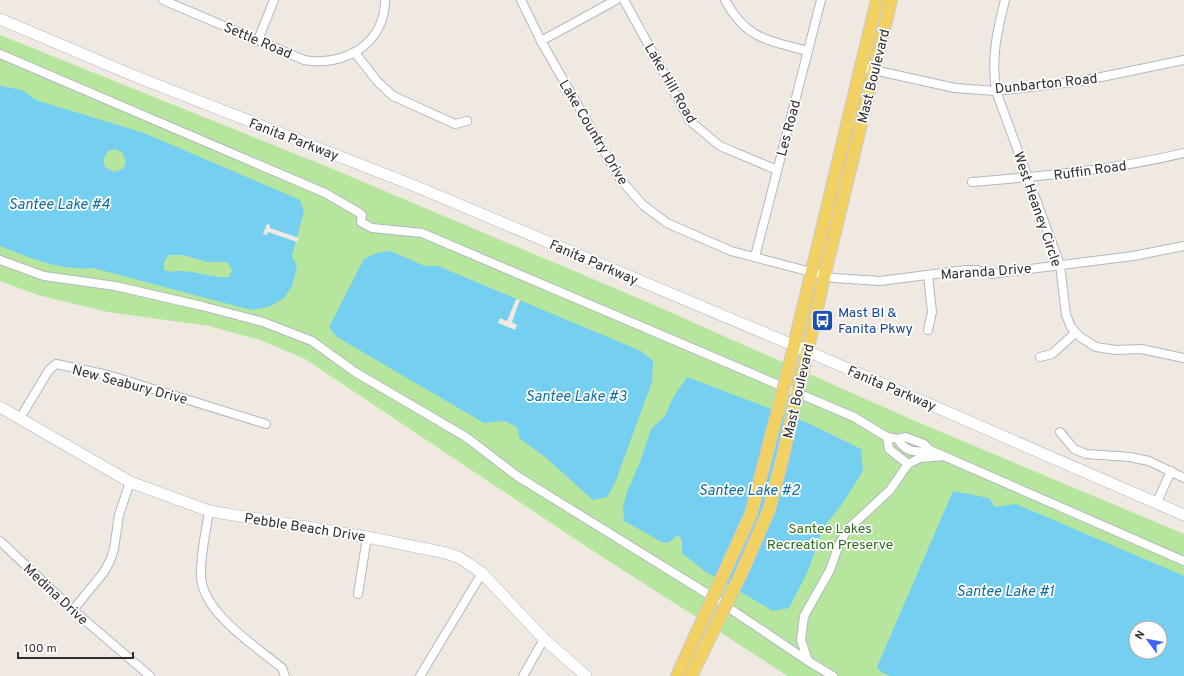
<svg xmlns="http://www.w3.org/2000/svg" width="1184" height="676" font-family="Overpass,sans-serif">
	<style>
		.green { fill: #b6e59e; fill-rule: evenodd }
		.water { fill: #75cff0; fill-rule: evenodd }
		.pier { fill: #efe9e1 }
		.lines { fill: none; stroke-linecap: round; stroke-linejoin: round }
		.street-casing { stroke: #b4b7c1; stroke-width: 10 }
		.secondary-casing { stroke: #b4b7c1; stroke-width: 12 }
		.primary-casing { stroke: #c9c9c9; stroke-width: 14 }
		.street { stroke: #fff; stroke-width: 8 }
		.secondary { stroke: #fff; stroke-width: 11 }
		.primary { stroke: #f2d163; stroke-width: 12 }
		.primary-bridge-casing { stroke: #c9c9c9; stroke-width: 14; stroke-linecap: butt }
		.primary-bridge { stroke: #f2d163; stroke-width: 12 }
		.labels { text-anchor: middle; stroke-width: 3.5; stroke-linejoin: round; paint-order: stroke }
		.street-label { font-size: 14px; fill: #2e2e2e; stroke: #fff }
		.transit-label { font-size: 14px; fill: #164399; stroke: #fff; text-anchor: start }
		.park-label { font-size: 14px; fill: #2c6e1b; stroke: #fff }
		.water-label { font-size: 15px; font-style: italic; fill: #0d6fa3; stroke: #fff }
	</style>
	<rect width="100%" height="100%" fill="#efe9e1"/>
	<path class="green" d="M 0,35 L 328,167 L 645,301 L 915,421 L 1184,534 L 1184,676 L 788,676 L 587,547 L 305,359 L 260,340 L 209,326 L 108,312 L 38,295 L 0,281 ZM 1136,628 L 1160,628 L 1160,652 L 1136,652 Z"/>
	<g class="water">
		<path d="M 0,86 L 22,90 L 36,100 L 144,133 L 300,200 L 304,211 L 292,256 L 297,267 L 292,286 L 284,298 L 269,307 L 251,310 L 93,268 C 61,271 30,258 0,246 ZM 115,149 L 122,152 L 126,162 L 123,169 L 114,172 L 105,167 L 103,160 L 108,151 ZM 169,255 L 182,255 L 208,262 L 227,262 L 232,270 L 229,277 C 213,278 198,272 182,271 C 174,271 173,273 164,270 L 164,262 Z"/>
		<path d="M 390,251 L 425,266 L 438,266 L 641,351 L 653,361 L 652,382 L 615,483 L 607,497 L 593,500 L 544,456 L 519,438 L 518,428 L 505,421 L 484,423 L 337,337 L 329,327 L 364,259 L 377,253 Z"/>
		<path d="M 687,377 L 808,423 L 861,449 L 863,471 L 842,504 L 824,527 L 807,573 L 789,608 L 773,611 L 703,570 L 682,553 L 682,540 L 678,535 L 668,543 L 662,542 L 624,521 L 623,507 L 627,492 L 640,462 L 651,429 L 665,416 L 673,398 Z"/>
		<path d="M 953,491 L 989,498 L 995,507 L 1016,504 L 1184,576 L 1184,676 L 890,676 L 881,672 L 877,667 ZM 1136,628 L 1160,628 L 1160,652 L 1136,652 Z"/>
	</g>
	<g class="pier">
		<path d="M 267,224 L 270,225 L 270,228 L 299,238 L 297,242 L 268,232 L 267,235 L 263,234 Z"/>
		<path d="M 516,299 L 520,300 L 512,322 L 517,325 L 515,330 L 498,323 L 500,318 L 507,321 Z"/>
	</g>
	<g class="lines">
		<defs>
			<g id="street">
				<path d="M 163,0 L 304,60 C 344,67 385,44 385,0"/>
				<path d="M 521,0 L 541,41 L 620,179 L 643,205 L 667,223 L 731,251 L 834,278 L 880,281 L 966,270 L 977,270 L 991,274 L 1133,256 L 1184,246"/>
				<path d="M 624,0 L 690,121 L 720,146 L 777,170"/>
				<path d="M 725,0 C 747,40 768,40 808,51"/>
				<path d="M 1005,0 C 997,32 991,57 996,91 L 1060,265 L 1066,315 L 1071,327 L 1080,337 L 1096,347 L 1116,350 L 1141,349 L 1184,358"/>
				<path d="M 258,40 L 274,0"/>
				<path d="M 541,41 L 616,0"/>
				<path d="M 355,53 L 377,81 L 393,96 L 455,124 L 467,121"/>
				<path d="M 0,54 L 325,193 L 358,212 L 362,215 L 361,222 L 372,228 L 422,233 L 854,417 L 887,437 L 898,439 L 905,437 L 924,444 L 930,450 L 1184,561"/>
				<path d="M 860,67 L 955,88 L 996,91 L 1082,81 L 1184,60"/>
				<path d="M 972,182 C 1043,176 1114,170 1184,153"/>
				<path d="M 755,257 L 821,0"/>
				<path d="M 0,260 L 44,276 L 115,286 L 202,306 L 263,322 L 312,341 L 355,372 L 466,437 L 517,476 L 711,596 L 808,661"/>
				<path d="M 928,275 L 932,312 L 928,330"/>
				<path d="M 1040,357 L 1052,354 L 1075,333"/>
				<path d="M 20,418 L 49,370 L 56,364 L 108,375 L 266,424"/>
				<path d="M 1060,432 L 1074,449 L 1086,454 L 1130,457 L 1149,461 L 1184,478"/>
				<path d="M 898,439 C 905,453 918,453 930,450"/>
				<path d="M 908,464 L 920,458 L 944,456"/>
				<path d="M 1157,502 L 1171,471"/>
				<path d="M 209,511 C 206,532 200,555 201,576 C 202,612 255,646 282,668 L 285,676"/>
				<path d="M 0,541 L 73,610 L 150,676"/>
				<path d="M 358,594 L 367,537"/>
				<path d="M 73,610 L 104,572 L 110,561 L 114,549 L 119,515 L 130,482"/>
				<path d="M 420,676 L 482,573"/>
				<path d="M 523,676 L 544,639"/>
				<path d="M 833,676 L 808,661 L 801,640 L 804,616 L 830,570 L 838,547 L 847,530 L 890,490 L 908,464 L 889,449 L 887,437"/>
			</g>
			<g id="secondary">
				<path d="M 0,19 L 137,77 L 415,186 L 807,351 L 1184,515"/>
				<path d="M 0,407 L 130,482 L 209,511 L 367,537 L 446,553 L 460,558 L 482,573 L 544,639 L 586,676"/>
			</g>
			<g id="primary">
				<path d="M 787,375 L 877,0"/>
				<path d="M 801,379 L 824,277 L 891,0"/>
				<path d="M 783,456 L 789,429"/>
				<path d="M 677,676 L 688,652"/>
				<path d="M 691,676 L 700,658"/>
			</g>
		</defs>
		<use href="#street" class="street-casing"/>
		<use href="#secondary" class="secondary-casing"/>
		<use href="#primary" class="primary-casing"/>
		<use href="#street" class="street"/>
		<use href="#secondary" class="secondary"/>
		<use href="#primary" class="primary"/>
		<defs>
			<g id="primary-bridge">
				<path d="M 789,429 L 801,379"/>
				<path d="M 688,652 L 751,514 L 787,375"/>
				<path d="M 700,658 L 741,574 L 769,510 L 783,456"/>
			</g>
		</defs>
		<use href="#primary-bridge" class="primary-bridge-casing"/>
		<use href="#primary-bridge" class="primary-bridge"/>
	</g>
	<defs>
		<symbol id="bus-square" viewBox="-11 -11 22 22"><rect x="-9" y="-9" width="18" height="18" rx="4" fill="#1a4fb4" stroke="#fff"/><path d="M-5-6H5V4H4V6H2V4H-2V6H-4V4H-5ZM-3.5-4V0h7V-4ZM-3.5 1.2v1.5H-2V1.2ZM2 1.2v1.5H3.5V1.2Z" fill="#fff"/></symbol>
	</defs>
	<g fill-rule="evenodd">
		<use href="#bus-square" x="810" y="308" width="25" height="25"/>
	</g>
	<g class="labels">
		<g class="street-label">
			<text transform="translate(258 40) rotate(23)" y="5">Settle Road</text>
			<text transform="translate(873 76) rotate(-76)" y="5">Mast Boulevard</text>
			<text transform="translate(671 83) rotate(60)" y="5">Lake Hill Road</text>
			<text transform="translate(1046 83) rotate(-6)" y="5">Dunbarton Road</text>
			<text transform="translate(788 128) rotate(-75)" y="5">Les Road</text>
			<text transform="translate(594 132) rotate(59)" y="5">Lake Country Drive</text>
			<text transform="translate(294 139) rotate(21)" y="5">Fanita Parkway</text>
			<text transform="translate(1090 170) rotate(-8)" y="5">Ruffin Road</text>
			<text transform="translate(1038 209) rotate(71)" y="5">West Heaney Circle</text>
			<text transform="translate(594 262) rotate(23)" y="5">Fanita Parkway</text>
			<text transform="translate(986 271) rotate(-4)" y="5">Maranda Drive</text>
			<text transform="translate(130 384) rotate(15)" y="5">New Seabury Drive</text>
			<text transform="translate(892 388) rotate(23)" y="5">Fanita Parkway</text>
			<text transform="translate(798 391) rotate(-77)" y="5">Mast Boulevard</text>
			<text transform="translate(305 527) rotate(9)" y="5">Pebble Beach Drive</text>
			<text transform="translate(56 594) rotate(43)" y="5">Medina Drive</text>
		</g>
		<g class="transit-label">
			<text x="838" y="317">Mast Bl &amp;<tspan x="838" dy="16">Fanita Pkwy</tspan></text>
		</g>
		<g class="park-label">
			<text x="830" y="533">Santee Lakes<tspan x="830" dy="16">Recreation Preserve</tspan></text>
		</g>
		<g class="water-label">
			<text x="59" y="209">Santee Lake #4</text>
			<text x="576" y="401">Santee Lake #3</text>
			<text x="749" y="495">Santee Lake #2</text>
			<text x="1005" y="596">Santee Lake #1</text>
		</g>
	</g>
	<g transform="translate(1148 640) rotate(302)"><circle r="19" fill="#ffffff" stroke="#ababab"/>
	<path d="M0-3L7 15L0 10L-7 15Z" fill="#4264fb"/>
	<text y="-6" font-size="11" font-weight="bold" text-anchor="middle" fill="#2e2e2e">N</text>
	</g>
	<path d="M18 652v6h115v-6" fill="none" stroke="#2e2e2e" stroke-width="2"/>
	<text x="24" y="652" font-size="12" fill="#2e2e2e" stroke="#ffffff" stroke-width="3" paint-order="stroke">100 m</text>
</svg>
